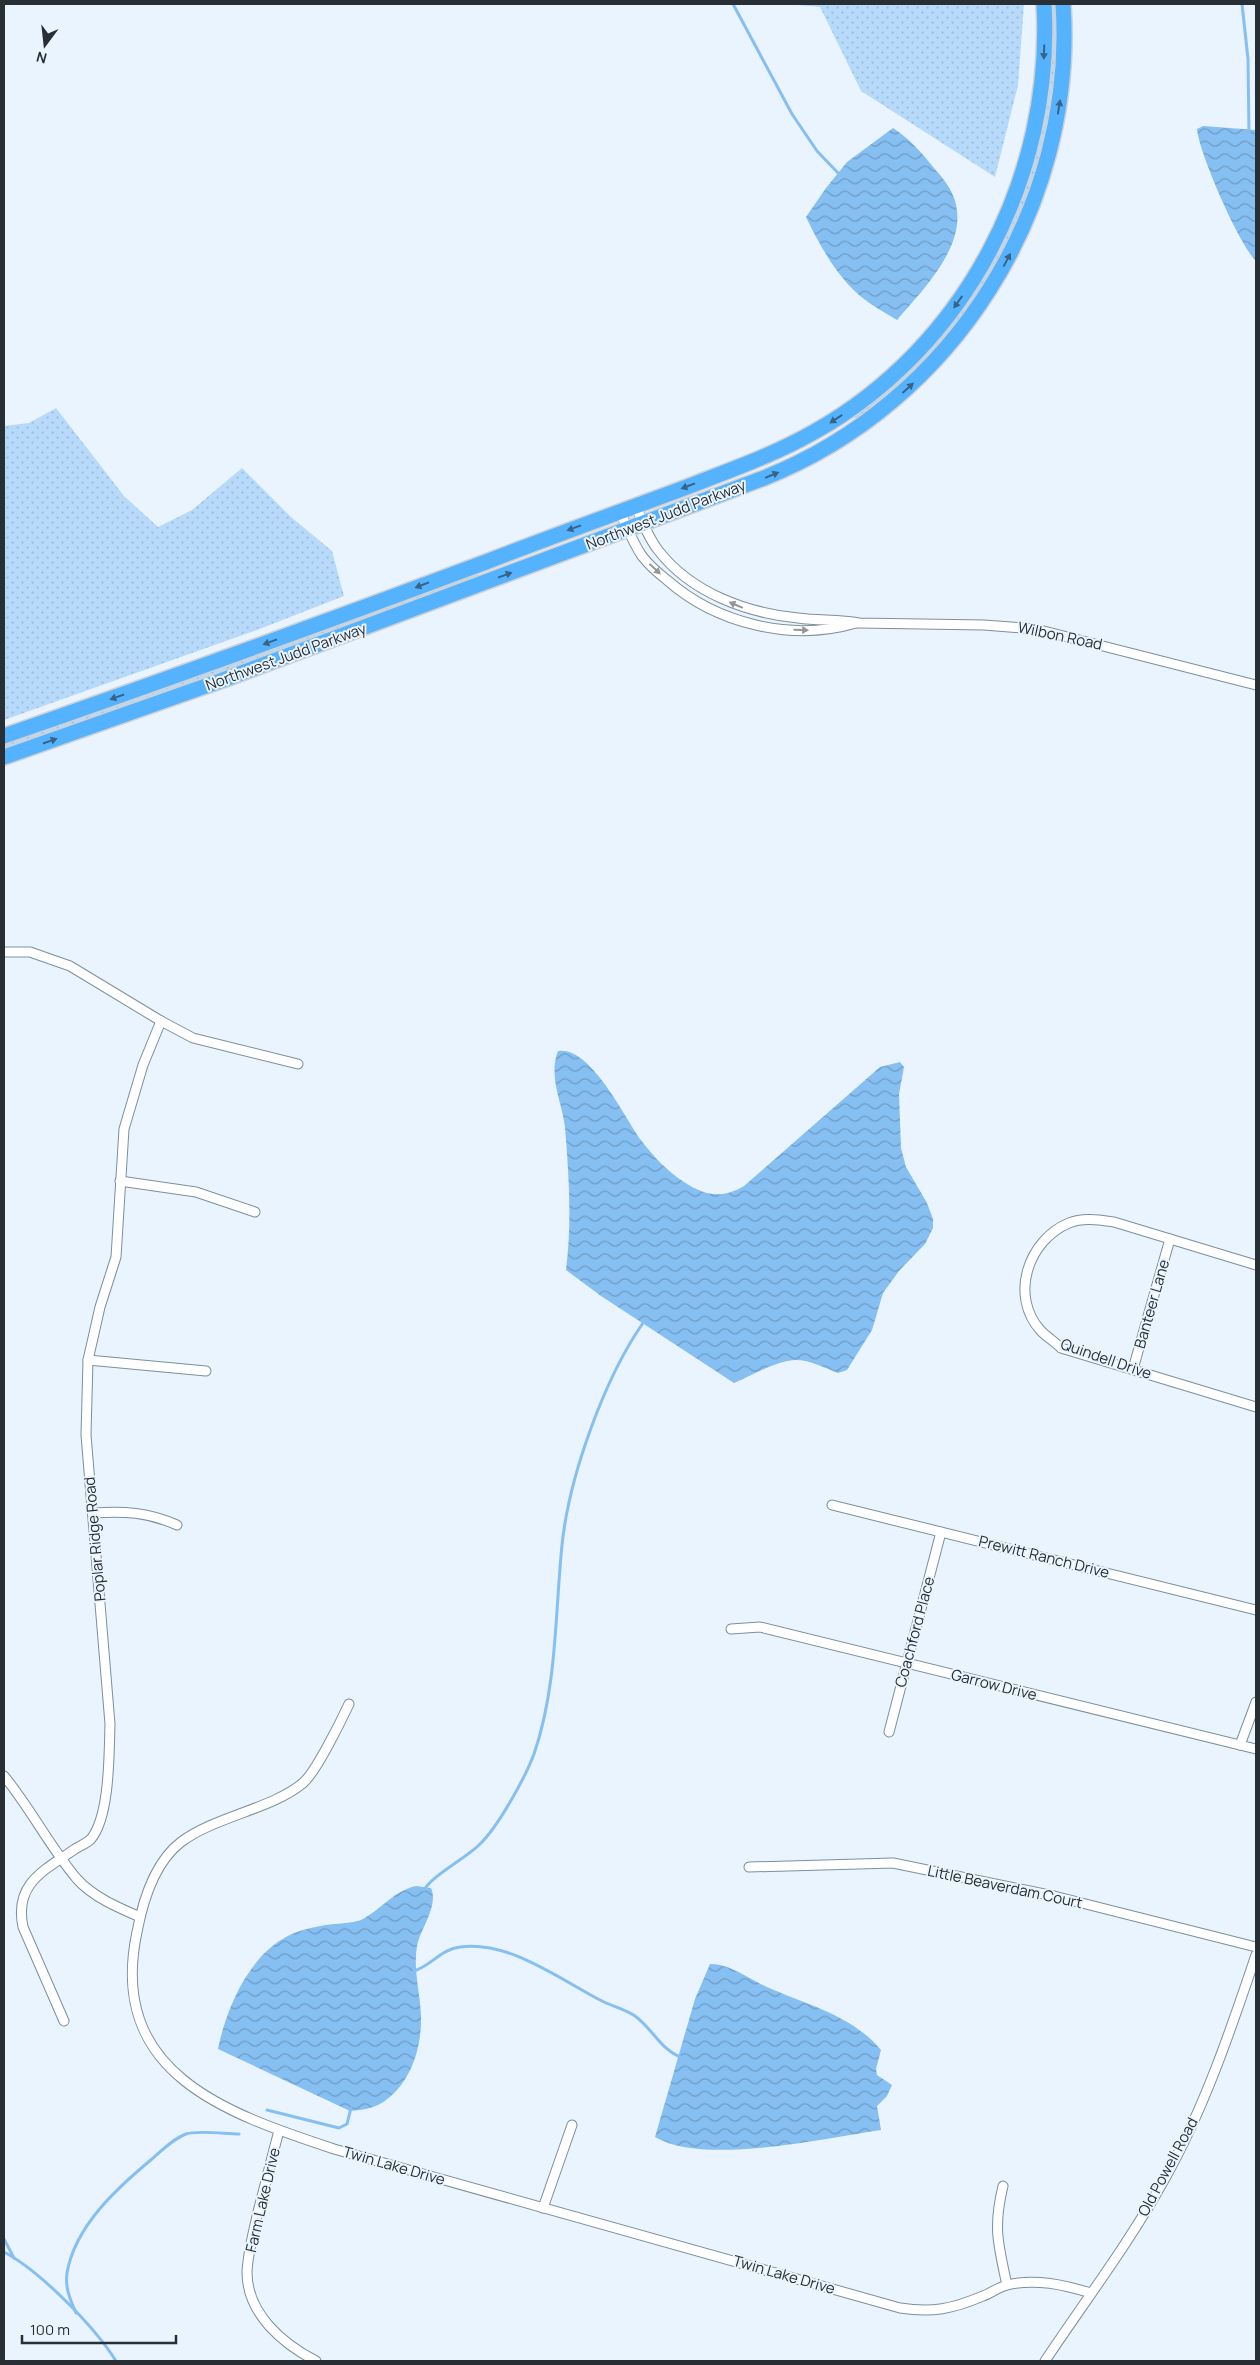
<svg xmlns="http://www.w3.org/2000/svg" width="1260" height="2365" font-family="Manrope,sans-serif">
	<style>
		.grass { fill: url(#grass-dots) }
		.water { fill: url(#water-waves) }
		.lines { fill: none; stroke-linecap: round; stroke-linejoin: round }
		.stream { stroke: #86bff2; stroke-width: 3 }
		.street-casing { stroke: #7d8f9e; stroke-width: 11 }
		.highway-casing { stroke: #cfd1d2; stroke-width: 18 }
		.street { stroke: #fff; stroke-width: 9 }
		.highway { stroke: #54b2ff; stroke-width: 15 }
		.oneway { fill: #396385 }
		.oneway2 { fill: #93969a }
		.labels { text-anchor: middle; stroke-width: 4; stroke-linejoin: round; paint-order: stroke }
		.street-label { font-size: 15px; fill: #272e34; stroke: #e9f4fe }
	</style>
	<defs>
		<pattern id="grass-dots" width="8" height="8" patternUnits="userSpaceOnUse" patternTransform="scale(1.25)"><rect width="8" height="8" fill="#b7dafa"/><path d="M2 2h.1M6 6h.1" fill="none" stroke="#9dbbd7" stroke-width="1.8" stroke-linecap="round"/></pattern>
		<pattern id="water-waves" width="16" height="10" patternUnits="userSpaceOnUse" patternTransform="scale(1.25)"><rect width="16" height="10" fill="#86bff2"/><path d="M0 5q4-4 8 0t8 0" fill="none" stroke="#6e9cc5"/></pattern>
	</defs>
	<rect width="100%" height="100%" fill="#e9f4fe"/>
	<g class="grass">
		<path d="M 785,4 L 1024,4 L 1018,85 L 995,177 L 861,91 L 820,7 Z"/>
		<path d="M 1049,4 L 1057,4 L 1058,65 L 1048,134 L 1014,235 L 969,309 L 919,369 L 857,421 L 854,417 L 893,383 L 999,247 C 1025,193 1045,136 1049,76 C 1051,52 1049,28 1049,4 Z"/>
		<path d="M 56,408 L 124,496 L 158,527 L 192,510 L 242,468 L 291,517 L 332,551 L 344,596 L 257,630 L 4,720 L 4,426 L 29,423 Z"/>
		<path d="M 477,571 L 479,575 L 453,588 L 197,683 L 4,750 L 4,742 Z"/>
	</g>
	<g class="water">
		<path d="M 1203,126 L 1256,130 L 1256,261 C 1239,245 1199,153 1197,129 Z"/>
		<path d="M 893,128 C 910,139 921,152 934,168 C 940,175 948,184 952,193 C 974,240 924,288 897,320 C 886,313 874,307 864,299 C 838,279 820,246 806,217 L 826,188 L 847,162 Z"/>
		<path d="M 558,1051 C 590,1045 625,1118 641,1140 C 653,1156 667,1171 684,1182 C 705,1196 722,1199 744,1186 L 880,1067 L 900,1062 L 904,1067 L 899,1094 L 901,1148 L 906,1167 L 927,1203 L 933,1219 L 933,1228 L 925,1244 L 899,1271 L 883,1293 L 872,1330 L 847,1370 L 838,1373 C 825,1368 810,1360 796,1360 C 775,1361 753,1375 734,1383 L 601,1296 L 566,1270 C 572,1222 569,1176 565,1127 C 562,1102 548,1076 558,1051 Z"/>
		<path d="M 416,1886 L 431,1888 C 439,1906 420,1929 417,1946 C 413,1969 420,1992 421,2015 C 422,2046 412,2081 386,2100 C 376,2108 363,2110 350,2111 L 218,2049 C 227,2005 252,1948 297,1932 C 308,1928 323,1925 335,1924 C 343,1923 353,1923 361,1920 C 381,1910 393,1891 416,1886 Z"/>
		<path d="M 710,1964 C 731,1964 749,1979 767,1987 C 807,2005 852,2015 881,2050 L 876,2069 L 877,2075 L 892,2085 L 887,2096 L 877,2106 L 881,2130 C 826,2138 703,2166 655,2137 L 695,1999 Z"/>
	</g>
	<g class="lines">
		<g class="stream">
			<path d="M 733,4 L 792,114 L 817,151 L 840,175"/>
			<path d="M 1242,4 L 1248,59 L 1249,133"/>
			<path d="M 424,1890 C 433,1875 466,1858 479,1845 C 498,1827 525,1778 534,1754 C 557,1687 555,1615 562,1545 C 569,1477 604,1379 643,1323"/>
			<path d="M 414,1971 C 431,1966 441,1949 460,1947 C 510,1940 562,1981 604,2002 C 615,2007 626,2010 635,2016 C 653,2029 661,2051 683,2058"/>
			<path d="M 267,2110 L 339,2128 L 347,2124 L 351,2108"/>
			<path d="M 4,2239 L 14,2258"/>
			<path d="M 4,2252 C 40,2271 94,2326 116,2361"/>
			<path d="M 76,2313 C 70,2299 65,2288 67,2273 C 75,2226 117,2188 152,2159 C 162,2150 173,2139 186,2134 C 197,2130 226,2134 239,2134"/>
		</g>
		<defs>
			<g id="street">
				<path d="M 636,506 C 642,521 648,537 658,550 C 691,593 747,613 798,618 C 819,621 839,619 859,623 L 984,625 L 1036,629 L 1256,685"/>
				<path d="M 620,512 C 627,527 633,543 642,556 C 649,565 658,573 667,580 C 717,624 792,642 856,623"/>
				<path d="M 4,952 L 30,952 L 70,966 L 161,1021 L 193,1038 L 298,1064"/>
				<path d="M 120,1181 L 196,1192 L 255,1212"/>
				<path d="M 1256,1265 L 1114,1222 C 1100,1220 1083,1217 1069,1223 C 1028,1240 1009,1296 1041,1331 C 1047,1337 1055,1342 1061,1348 L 1256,1407"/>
				<path d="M 88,1360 L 206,1371"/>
				<path d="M 1133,1369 L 1170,1239"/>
				<path d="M 832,1505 L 1256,1610"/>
				<path d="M 93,1513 C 124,1511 148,1512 177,1525"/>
				<path d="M 731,1629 L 760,1627 L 1256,1749"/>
				<path d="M 349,1704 C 341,1721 316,1772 303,1783 C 272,1809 216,1816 181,1842 C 155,1862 143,1900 137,1932 C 107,2073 225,2113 334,2149 L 900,2308 C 933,2313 952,2309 983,2296 C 991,2293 999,2287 1007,2285 C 1036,2278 1064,2285 1091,2293"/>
				<path d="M 889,1732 L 941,1532"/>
				<path d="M 1240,1745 L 1256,1702"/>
				<path d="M 4,1776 C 31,1809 50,1847 77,1879 C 93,1897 119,1908 140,1917"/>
				<path d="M 749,1867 L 893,1863 L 1054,1896 L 1256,1947"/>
				<path d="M 64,2021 L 23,1927 C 14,1884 43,1871 75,1849 C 80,1846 87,1843 91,1839 C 110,1816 109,1753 110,1724 L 86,1435 L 88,1360 L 100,1307 L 116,1257 L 124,1129 L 143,1065 L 161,1021"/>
				<path d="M 279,2131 C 272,2156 266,2182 259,2208 C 254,2229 248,2251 247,2272 C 247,2314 283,2344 316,2361"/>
				<path d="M 1003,2186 C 993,2227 998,2244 1007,2285"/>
				<path d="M 543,2208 L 572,2125"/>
				<path d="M 1045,2361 C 1085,2301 1129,2243 1164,2180 C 1204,2109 1230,2032 1256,1955"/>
			</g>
			<g id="highway">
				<path d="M 4,736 C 165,680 326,622 486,562 C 553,536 620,512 687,487 C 730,470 774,455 814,432 C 966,347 1054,176 1044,4"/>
				<path d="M 4,757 L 220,681 L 764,478 C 953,403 1077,207 1063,4"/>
			</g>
		</defs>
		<use href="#street" class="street-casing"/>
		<use href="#highway" class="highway-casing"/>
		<use href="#street" class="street"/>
		<use href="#highway" class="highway"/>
	</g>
	<defs><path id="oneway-solid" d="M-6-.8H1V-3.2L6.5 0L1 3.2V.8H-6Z" transform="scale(1.25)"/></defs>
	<g class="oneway">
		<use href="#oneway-solid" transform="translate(1044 52) rotate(92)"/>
		<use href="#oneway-solid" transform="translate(1059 107) rotate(-81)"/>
		<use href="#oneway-solid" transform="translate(1007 260) rotate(-62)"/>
		<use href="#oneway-solid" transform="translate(958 302) rotate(125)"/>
		<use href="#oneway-solid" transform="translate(908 388) rotate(-42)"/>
		<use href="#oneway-solid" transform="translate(836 419) rotate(147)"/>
		<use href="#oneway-solid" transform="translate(772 475) rotate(-22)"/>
		<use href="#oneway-solid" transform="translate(688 486) rotate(159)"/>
		<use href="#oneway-solid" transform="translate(574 528) rotate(160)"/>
		<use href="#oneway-solid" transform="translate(505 575) rotate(-20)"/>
		<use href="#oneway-solid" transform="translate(422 585) rotate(159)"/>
		<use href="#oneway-solid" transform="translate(270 642) rotate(160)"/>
		<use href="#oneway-solid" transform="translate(117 697) rotate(161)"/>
		<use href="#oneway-solid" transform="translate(50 741) rotate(-19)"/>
	</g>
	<g class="oneway2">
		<use href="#oneway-solid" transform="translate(655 569) rotate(43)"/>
		<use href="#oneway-solid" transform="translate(736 605) rotate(-157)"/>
		<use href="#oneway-solid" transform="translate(801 630) rotate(1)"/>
	</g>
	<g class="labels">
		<g class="street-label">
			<text transform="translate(666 515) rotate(-21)" y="5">Northwest Judd Parkway</text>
			<text transform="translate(1060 636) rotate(12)" y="5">Wilbon Road</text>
			<text transform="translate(286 657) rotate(-20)" y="5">Northwest Judd Parkway</text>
			<text transform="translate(1152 1304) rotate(-74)" y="5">Banteer Lane</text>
			<text transform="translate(1106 1359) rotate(19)" y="5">Quindell Drive</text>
			<text transform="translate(95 1539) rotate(-95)" y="5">Poplar Ridge Road</text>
			<text transform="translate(1044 1557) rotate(14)" y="5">Prewitt Ranch Drive</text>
			<text transform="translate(915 1632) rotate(-75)" y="5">Coachford Place</text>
			<text transform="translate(994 1685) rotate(14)" y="5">Garrow Drive</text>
			<text transform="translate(1005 1887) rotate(12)" y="5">Little Beaverdam Court</text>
			<text transform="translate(394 2166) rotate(16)" y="5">Twin Lake Drive</text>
			<text transform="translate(1168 2167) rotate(-62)" y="5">Old Powell Road</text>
			<text transform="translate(263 2200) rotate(-77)" y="5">Farm Lake Drive</text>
			<text transform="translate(784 2275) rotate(16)" y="5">Twin Lake Drive</text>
		</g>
	</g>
	<rect width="1260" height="2365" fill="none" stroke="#272e34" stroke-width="10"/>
	<g transform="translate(45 45) rotate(195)" stroke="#e9f4fe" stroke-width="4" paint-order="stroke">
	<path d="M0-4L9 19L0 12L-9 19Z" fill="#272e34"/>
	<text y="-8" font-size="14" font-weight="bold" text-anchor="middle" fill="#272e34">N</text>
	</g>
	<path d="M22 2335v8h154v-8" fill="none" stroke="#272e34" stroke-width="2.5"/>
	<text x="30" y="2335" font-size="15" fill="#272e34" stroke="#e9f4fe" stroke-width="4" paint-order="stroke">100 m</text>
</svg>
